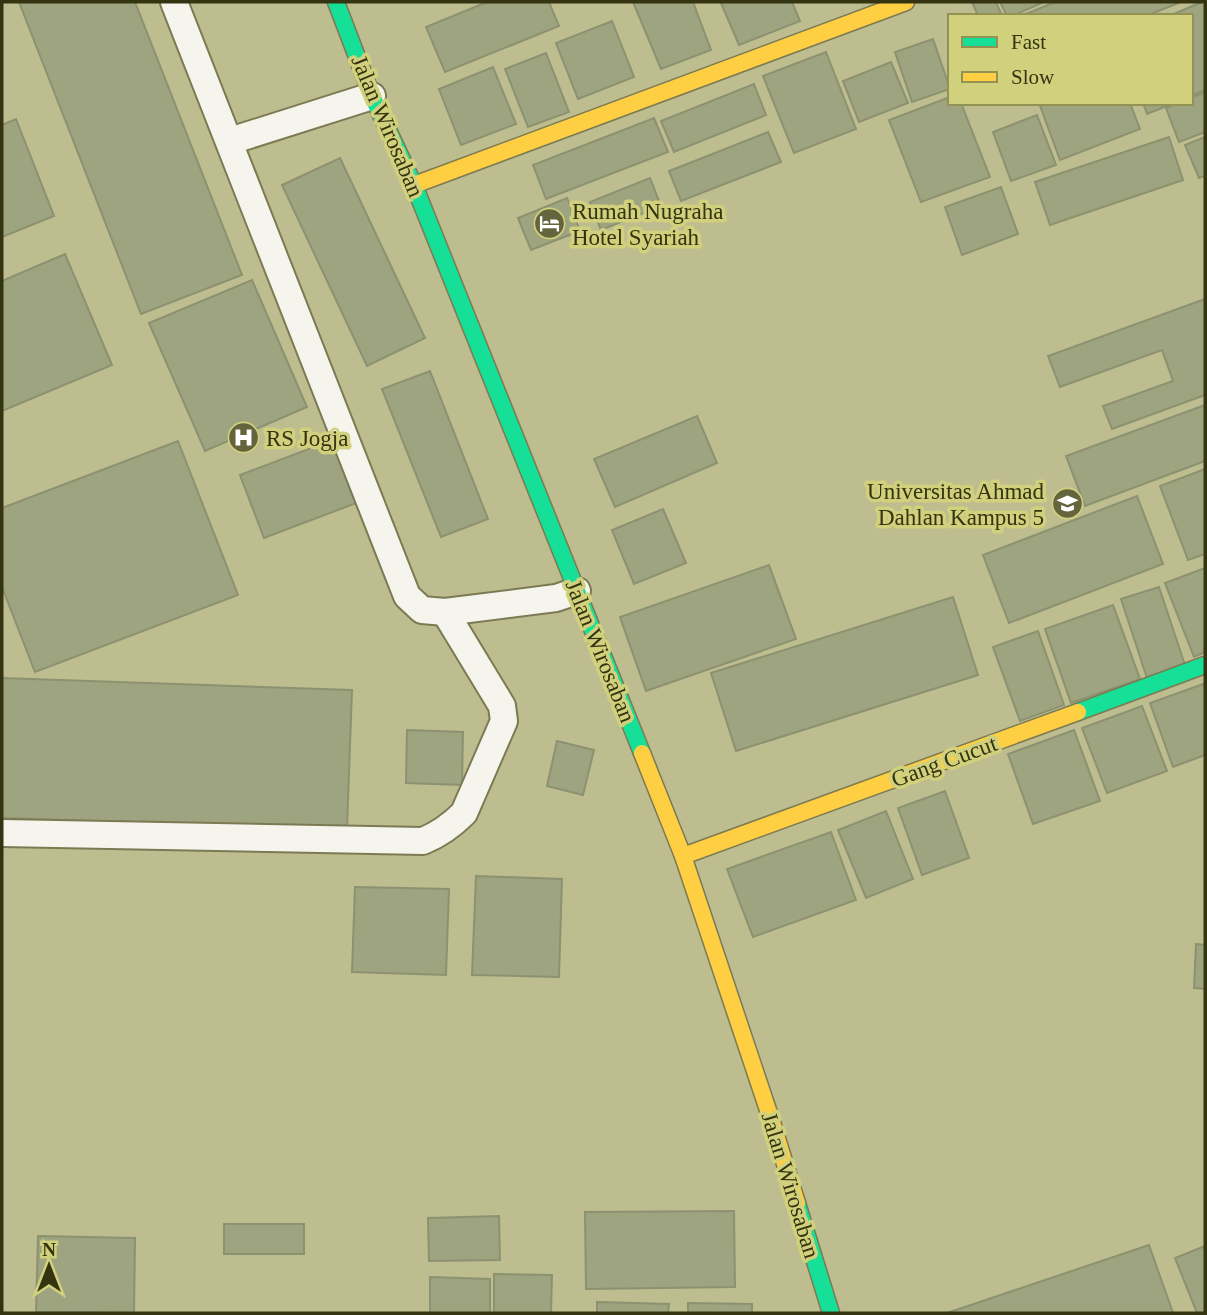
<svg xmlns="http://www.w3.org/2000/svg" width="1207" height="1315" font-family="'Times New Roman',serif">
	<style>
		.building { fill: #9da47f; stroke: #8c9270; stroke-width: 2 }
		.lines { fill: none; stroke-linecap: round; stroke-linejoin: round }
		.lane-casing { stroke: #7b7a53; stroke-width: 30 }
		.fast-casing { stroke: #7b7a53; stroke-width: 19 }
		.slow-casing { stroke: #7b7a53; stroke-width: 19 }
		.lane { stroke: #f5f5ee; stroke-width: 26 }
		.fast { stroke: #16e098; stroke-width: 16 }
		.slow { stroke: #ffcf43; stroke-width: 16 }
		.labels { text-anchor: middle; stroke-width: 7; stroke-linejoin: round; paint-order: stroke }
		.street-label { font-size: 23px; fill: #343411; stroke: #d1d07d }
		.poi-label { font-size: 23px; fill: #343411; stroke: #d1d07d; text-anchor: start }
	</style>
	<rect width="100%" height="100%" fill="#bebd90"/>
	<g class="building">
		<path d="M 19,2 L 135,2 L 242,275 L 141,314 Z"/>
		<path d="M 487,2 L 549,2 L 559,26 L 445,72 L 426,27 Z"/>
		<path d="M 633,2 L 693,2 L 711,50 L 661,69 Z"/>
		<path d="M 724,2 L 792,2 L 800,21 L 739,45 L 721,3 Z"/>
		<path d="M 972,2 L 996,2 L 1002,16 L 978,16 Z"/>
		<path d="M 1000,2 L 1044,2 L 1012,16 L 1007,16 Z"/>
		<path d="M 1055,2 L 1181,2 L 1146,16 L 1021,16 Z"/>
		<path d="M 1202,2 L 1205,2 L 1205,90 L 1191,96 L 1191,16 L 1169,16 Z"/>
		<path d="M 612,21 L 634,77 L 578,99 L 556,43 Z"/>
		<path d="M 933,39 L 950,89 L 912,102 L 895,52 Z"/>
		<path d="M 826,52 L 856,129 L 794,153 L 763,76 Z"/>
		<path d="M 546,53 L 569,112 L 528,127 L 505,69 Z"/>
		<path d="M 891,62 L 908,103 L 859,122 L 843,81 Z"/>
		<path d="M 493,67 L 516,124 L 461,145 L 439,89 Z"/>
		<path d="M 754,84 L 766,115 L 674,152 L 661,121 Z"/>
		<path d="M 1205,92 L 1205,132 L 1179,142 L 1166,108 L 1178,103 L 1191,103 L 1191,98 Z"/>
		<path d="M 950,97 L 950,103 L 961,103 L 990,177 L 921,202 L 889,120 Z"/>
		<path d="M 1039,103 L 1130,103 L 1140,129 L 1060,160 Z"/>
		<path d="M 1143,103 L 1174,103 L 1147,114 Z"/>
		<path d="M 1037,115 L 1056,165 L 1011,181 L 993,132 Z"/>
		<path d="M 654,118 L 668,152 L 546,199 L 533,165 Z"/>
		<path d="M 16,119 L 54,216 L 2,237 L 2,125 Z"/>
		<path d="M 768,132 L 781,162 L 681,201 L 669,171 Z"/>
		<path d="M 1169,137 L 1183,180 L 1050,225 L 1035,182 Z"/>
		<path d="M 1205,137 L 1205,176 L 1199,178 L 1185,145 Z"/>
		<path d="M 340,158 L 425,338 L 367,366 L 282,185 Z"/>
		<path d="M 650,178 L 661,206 L 601,230 L 590,202 Z"/>
		<path d="M 1001,187 L 1018,234 L 962,255 L 945,207 Z"/>
		<path d="M 567,198 L 580,231 L 531,250 L 518,218 Z"/>
		<path d="M 65,254 L 112,365 L 2,411 L 2,281 Z"/>
		<path d="M 252,280 L 307,407 L 205,451 L 149,323 Z"/>
		<path d="M 1205,299 L 1205,395 L 1112,429 L 1103,406 L 1173,381 L 1162,350 L 1060,387 L 1048,356 Z"/>
		<path d="M 430,371 L 488,519 L 441,537 L 382,389 Z"/>
		<path d="M 1205,405 L 1205,461 L 1085,506 L 1066,456 Z"/>
		<path d="M 697,416 L 717,463 L 615,507 L 594,459 Z"/>
		<path d="M 335,439 L 359,502 L 264,538 L 240,475 Z"/>
		<path d="M 178,441 L 238,595 L 35,672 L 2,587 L 2,508 Z"/>
		<path d="M 1205,469 L 1205,554 L 1188,560 L 1160,486 Z"/>
		<path d="M 1137,496 L 1163,564 L 1009,623 L 983,555 Z"/>
		<path d="M 663,509 L 686,563 L 634,584 L 612,530 Z"/>
		<path d="M 769,565 L 796,639 L 646,691 L 620,617 Z"/>
		<path d="M 1205,568 L 1205,652 L 1194,657 L 1165,583 Z"/>
		<path d="M 1159,587 L 1185,665 L 1147,678 L 1121,599 Z"/>
		<path d="M 953,597 L 978,675 L 736,751 L 711,673 Z"/>
		<path d="M 1113,605 L 1140,679 L 1071,703 L 1045,629 Z"/>
		<path d="M 1038,631 L 1064,705 L 1020,721 L 993,647 Z"/>
		<path d="M 2,678 L 352,690 L 347,829 L 2,818 Z"/>
		<path d="M 1203,684 L 1205,690 L 1205,755 L 1173,767 L 1150,703 Z"/>
		<path d="M 1142,706 L 1167,771 L 1107,793 L 1082,728 Z"/>
		<path d="M 407,730 L 463,732 L 462,785 L 406,783 Z"/>
		<path d="M 1074,730 L 1100,801 L 1033,824 L 1008,754 Z"/>
		<path d="M 557,741 L 594,750 L 583,795 L 547,786 Z"/>
		<path d="M 945,791 L 969,858 L 922,875 L 898,808 Z"/>
		<path d="M 886,811 L 913,879 L 866,898 L 838,830 Z"/>
		<path d="M 831,832 L 856,900 L 753,937 L 727,869 Z"/>
		<path d="M 476,876 L 562,879 L 559,977 L 472,975 Z"/>
		<path d="M 355,887 L 449,889 L 446,975 L 352,972 Z"/>
		<path d="M 1196,944 L 1205,945 L 1205,989 L 1194,988 Z"/>
		<path d="M 734,1211 L 735,1287 L 586,1289 L 585,1212 Z"/>
		<path d="M 499,1216 L 500,1260 L 429,1261 L 428,1218 Z"/>
		<rect x="224" y="1224" width="80" height="30"/>
		<path d="M 38,1236 L 135,1238 L 134,1313 L 36,1312 Z"/>
		<path d="M 1149,1245 L 1173,1313 L 947,1313 Z"/>
		<path d="M 1205,1246 L 1205,1313 L 1197,1313 L 1175,1258 Z"/>
		<path d="M 494,1274 L 552,1275 L 551,1313 L 494,1313 Z"/>
		<path d="M 430,1277 L 490,1279 L 490,1313 L 430,1313 Z"/>
		<path d="M 597,1302 L 669,1304 L 668,1313 L 597,1313 Z"/>
		<path d="M 688,1303 L 752,1304 L 752,1313 L 688,1313 Z"/>
	</g>
	<g class="lines">
		<defs>
			<g id="lane">
				<path d="M 174,2 L 407,596 L 422,610 L 445,612 L 556,598 L 577,591"/>
				<path d="M 230,141 L 372,96"/>
				<path d="M 2,833 L 423,841 C 440,834 451,826 464,813 L 504,721 L 502,706 L 445,612"/>
			</g>
			<g id="fast">
				<path d="M 336,2 L 372,96 L 414,185 L 642,753"/>
				<path d="M 1078,712 L 1205,665"/>
				<path d="M 797,1203 L 831,1313"/>
			</g>
			<g id="slow">
				<path d="M 414,185 L 906,2"/>
				<path d="M 642,753 L 683,856 L 771,1119 L 797,1203"/>
				<path d="M 683,856 L 1078,712"/>
			</g>
		</defs>
		<use href="#lane" class="lane-casing"/>
		<use href="#fast" class="fast-casing"/>
		<use href="#slow" class="slow-casing"/>
		<use href="#lane" class="lane"/>
		<use href="#fast" class="fast"/>
		<use href="#slow" class="slow"/>
	</g>
	<defs>
		<symbol id="hotel-disc" viewBox="-11 -11 22 22"><circle r="9.5" fill="#64643d" stroke="#d1d07d"/><path d="M-6-4.5h1.5V1H6V5H4.5V3h-9V5H-6ZM-4 0a1.8 1.8 0 1 1 3.6 0ZM.5 0V-2.5h3Q6-2.5 6 0Z" fill="#fff"/></symbol>
		<symbol id="hospital-disc" viewBox="-11 -11 22 22"><circle r="9.5" fill="#64643d" stroke="#d1d07d"/><path d="M-5-5h3v3.5h4V-5h3V5h-3V1.5h-4V5h-3Z" fill="#fff"/></symbol>
		<symbol id="university-disc" viewBox="-11 -11 22 22"><circle r="9.5" fill="#64643d" stroke="#d1d07d"/><path d="M0-5L7-2L0 1L-7-2ZM-4 1L0 2.5L4 1V4Q0 6-4 4Z" fill="#fff"/></symbol>
	</defs>
	<g fill-rule="evenodd">
		<use href="#hotel-disc" x="532" y="206" width="35" height="35"/>
		<use href="#hospital-disc" x="226" y="420" width="35" height="35"/>
		<use href="#university-disc" x="1050" y="486" width="35" height="35"/>
	</g>
	<g class="labels">
		<g class="street-label">
			<text transform="translate(388 126) rotate(67)" y="8">Jalan Wirosaban</text>
			<text transform="translate(601 651) rotate(68)" y="8">Jalan Wirosaban</text>
			<text transform="translate(944 761) rotate(-20)" y="8">Gang Cucut</text>
			<text transform="translate(791 1185) rotate(73)" y="8">Jalan Wirosaban</text>
		</g>
		<g class="poi-label">
			<text x="572" y="219">Rumah Nugraha<tspan x="572" dy="26">Hotel Syariah</tspan></text>
			<text x="266" y="446">RS Jogja</text>
			<text x="1044" y="499" text-anchor="end">Universitas Ahmad<tspan x="1044" dy="26">Dahlan Kampus 5</tspan></text>
		</g>
	</g>
	<rect width="1207" height="1315" fill="none" stroke="#343411" stroke-width="7"/>
	<rect x="948" y="14" width="245" height="91" fill="#d1d07d" stroke="#929252" stroke-width="2"/>
	<rect x="962" y="37" width="35" height="10" fill="#16e098" stroke="#929252" stroke-width="2"/>
	<text x="1011" y="49" font-size="21" fill="#343411">Fast</text>
	<rect x="962" y="72" width="35" height="10" fill="#ffcf43" stroke="#929252" stroke-width="2"/>
	<text x="1011" y="84" font-size="21" fill="#343411">Slow</text>
	<g transform="translate(49 1266)" stroke="#d1d07d" stroke-width="5" paint-order="stroke">
	<path d="M0-5L12 26L0 18L-12 26Z" fill="#343411"/>
	<text y="-10" font-size="19" font-weight="bold" text-anchor="middle" fill="#343411">N</text>
	</g>
</svg>
